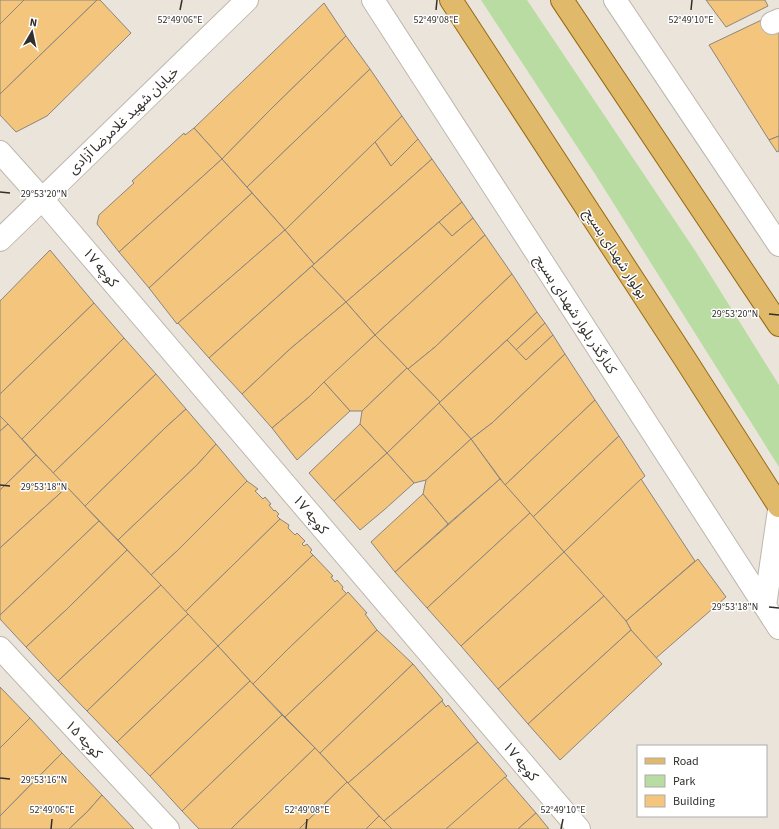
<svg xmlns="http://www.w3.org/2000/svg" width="779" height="829" font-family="'Source Sans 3','Noto Sans Arabic',sans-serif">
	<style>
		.green { fill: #b8dca2 }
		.building { fill: #f3c57d; stroke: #8c857d }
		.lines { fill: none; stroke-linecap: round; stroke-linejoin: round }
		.minor-casing { stroke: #beb7ae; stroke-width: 24 }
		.tertiary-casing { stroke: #beb7ae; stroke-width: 24 }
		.primary-casing { stroke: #976b15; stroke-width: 24 }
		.minor { stroke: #fff; stroke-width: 22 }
		.tertiary { stroke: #fff; stroke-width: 22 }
		.primary { stroke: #e1b96b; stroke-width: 22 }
		.ticks { fill: none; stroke: #322f2b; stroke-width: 1.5 }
		.labels { text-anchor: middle; stroke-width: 3; stroke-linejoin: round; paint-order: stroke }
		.street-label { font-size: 14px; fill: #322f2b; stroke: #fff }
		.ticks-label { font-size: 10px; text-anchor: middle; fill: #322f2b; stroke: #fff; stroke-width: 3; stroke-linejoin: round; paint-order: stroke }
	</style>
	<rect width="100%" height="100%" fill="#ebe4da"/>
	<path class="green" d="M 481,0 L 527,0 L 696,252 L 779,385 L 779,467 L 595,174 Z"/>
	<g class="building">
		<path d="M 0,0 L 24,0 L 0,24 Z"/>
		<path d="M 24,0 L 97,0 L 0,94 L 0,24 Z"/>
		<path d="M 97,0 L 100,0 L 131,33 L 47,116 L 16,132 L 0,115 L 0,94 Z"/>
		<path d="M 706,0 L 765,0 L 768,6 L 726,27 Z"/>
		<path d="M 324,3 L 346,36 L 271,109 L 222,159 L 194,128 Z"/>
		<path d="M 772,15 L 779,28 L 779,136 L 769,140 L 709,45 Z"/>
		<path d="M 346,36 L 370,69 L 247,187 L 222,159 L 271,109 Z"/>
		<path d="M 370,69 L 402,116 L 285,230 L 247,187 Z"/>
		<path d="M 402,116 L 418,139 L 391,166 L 375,142 Z"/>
		<path d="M 194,128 L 222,159 L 119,252 L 97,224 L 99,215 L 134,183 L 132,181 L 184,133 L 185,135 Z"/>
		<path d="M 779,136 L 779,151 L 777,152 L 769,140 Z"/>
		<path d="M 418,139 L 432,159 L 314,264 L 285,230 L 375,142 L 391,166 Z"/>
		<path d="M 222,159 L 252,193 L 149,288 L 119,252 Z"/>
		<path d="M 432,159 L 462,202 L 346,302 L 312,266 Z"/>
		<path d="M 252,193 L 285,230 L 177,324 L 149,288 Z"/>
		<path d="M 462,202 L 473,218 L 452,236 L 439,222 Z"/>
		<path d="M 473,218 L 485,235 L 375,335 L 346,302 L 439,222 L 452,236 Z"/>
		<path d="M 285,230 L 314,264 L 209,358 L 178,323 Z"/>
		<path d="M 485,235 L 512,274 L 435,347 L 408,369 L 375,335 Z"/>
		<path d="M 50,250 L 94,303 L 0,394 L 0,301 Z"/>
		<path d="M 312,266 L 346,302 L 290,349 L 242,394 L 209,358 Z"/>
		<path d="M 512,274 L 537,312 L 440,402 L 408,369 L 435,347 Z"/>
		<path d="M 346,302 L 375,335 L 309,397 L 272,428 L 242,394 L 290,349 Z"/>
		<path d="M 94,303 L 124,338 L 22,439 L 0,416 L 0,394 Z"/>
		<path d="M 537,312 L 545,323 L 516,350 L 507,340 Z"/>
		<path d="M 545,323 L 553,335 L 526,360 L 516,350 Z"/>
		<path d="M 375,335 L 407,368 L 362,411 L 350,411 L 324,382 Z"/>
		<path d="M 553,335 L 565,354 L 492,423 L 471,439 L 439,403 L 507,340 L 526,360 Z"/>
		<path d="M 124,338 L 156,374 L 53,473 L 22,439 Z"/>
		<path d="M 565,354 L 595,400 L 505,485 L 471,439 L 492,423 Z"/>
		<path d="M 407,368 L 440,402 L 387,453 L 360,424 L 362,411 Z"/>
		<path d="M 156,374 L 186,409 L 165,428 L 85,506 L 53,473 Z"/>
		<path d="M 324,382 L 350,411 L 297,460 L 272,428 L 309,397 Z"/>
		<path d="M 595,400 L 619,436 L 533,517 L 505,485 Z"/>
		<path d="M 439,403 L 471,439 L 426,480 L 414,483 L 387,453 Z"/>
		<path d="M 186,409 L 216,444 L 197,465 L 118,540 L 85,506 L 165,428 Z"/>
		<path d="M 0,416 L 8,424 L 0,431 Z"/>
		<path d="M 8,424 L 36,455 L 0,490 L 0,431 Z"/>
		<path d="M 360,424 L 387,453 L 334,501 L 309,473 Z"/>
		<path d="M 619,436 L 645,476 L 564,552 L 533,517 Z"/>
		<path d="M 471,439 L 500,479 L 448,524 L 423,494 L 426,480 Z"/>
		<path d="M 216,444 L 247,481 L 177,551 L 151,575 L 118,540 L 197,465 Z"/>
		<path d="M 387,453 L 414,483 L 384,510 L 360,530 L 334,501 Z"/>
		<path d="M 36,455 L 67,487 L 0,548 L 0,490 Z"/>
		<path d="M 500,479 L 530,513 L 427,608 L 395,572 Z"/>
		<path d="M 641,479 L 695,561 L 626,621 L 564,552 Z"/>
		<path d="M 247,481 L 258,489 L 255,491 L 263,499 L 265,497 L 271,504 L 269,505 L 274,511 L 275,510 L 279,514 L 277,516 L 280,519 L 185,612 L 151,575 L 177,551 Z"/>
		<path d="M 67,487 L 99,521 L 0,615 L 0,548 Z"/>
		<path d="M 423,494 L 448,524 L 395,572 L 371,542 Z"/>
		<path d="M 530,513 L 564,552 L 461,646 L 427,608 Z"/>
		<path d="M 280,519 L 289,525 L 288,528 L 295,535 L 297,533 L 305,541 L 302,544 L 304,546 L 307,544 L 312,550 L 310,552 L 313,555 L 218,646 L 185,612 Z"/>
		<path d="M 99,521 L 127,550 L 66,610 L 26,647 L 0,619 L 0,615 Z"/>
		<path d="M 127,550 L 161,585 L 58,681 L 26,647 L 66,610 Z"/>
		<path d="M 564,552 L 604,596 L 498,689 L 461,646 Z"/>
		<path d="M 313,555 L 333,576 L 331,577 L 335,582 L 337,580 L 343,587 L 342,589 L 347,594 L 289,648 L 253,684 L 218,646 Z"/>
		<path d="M 698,559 L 726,597 L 656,658 L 631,630 L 626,621 Z"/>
		<path d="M 161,585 L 188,614 L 87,711 L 58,681 Z"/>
		<path d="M 348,592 L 367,613 L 365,614 L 377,630 L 285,717 L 253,684 L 289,648 Z"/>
		<path d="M 604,596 L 626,621 L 631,630 L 528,724 L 498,689 Z"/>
		<path d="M 188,614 L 218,646 L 117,742 L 87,711 Z"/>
		<path d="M 377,630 L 413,664 L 320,753 L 285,717 Z"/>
		<path d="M 631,630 L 662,664 L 560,760 L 528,724 Z"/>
		<path d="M 218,646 L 250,681 L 150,776 L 117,742 Z"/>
		<path d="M 413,664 L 443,700 L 348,783 L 320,753 Z"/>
		<path d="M 250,681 L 282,715 L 182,811 L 150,776 Z"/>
		<path d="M 0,687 L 30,718 L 0,748 Z"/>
		<path d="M 442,701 L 446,707 L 448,705 L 478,742 L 384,821 L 348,783 Z"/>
		<path d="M 282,715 L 315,748 L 231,829 L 199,829 L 182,811 Z"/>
		<path d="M 30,718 L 62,753 L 0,816 L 0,748 Z"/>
		<path d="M 478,742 L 507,776 L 450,826 L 446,829 L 392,829 L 384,821 Z"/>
		<path d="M 315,748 L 347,782 L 299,829 L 231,829 Z"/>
		<path d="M 62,753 L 102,795 L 88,811 L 69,829 L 0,829 L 0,816 Z"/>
		<path d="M 505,777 L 536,813 L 518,829 L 446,829 Z"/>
		<path d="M 347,782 L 379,816 L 366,829 L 299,829 Z"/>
		<path d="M 102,795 L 134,829 L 69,829 L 88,811 Z"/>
		<path d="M 536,813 L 549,829 L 518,829 Z"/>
		<path d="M 379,816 L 392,829 L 366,829 Z"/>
	</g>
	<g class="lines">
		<defs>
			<g id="minor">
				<path d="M 772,23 L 779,20"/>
				<path d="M 0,152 L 42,199 L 579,829"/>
				<path d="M 0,240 L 247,0"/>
				<path d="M 0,648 L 168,829"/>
			</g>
			<g id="tertiary">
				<path d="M 373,0 L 779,628"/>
				<path d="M 615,0 L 779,245"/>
				<path d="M 765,606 L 779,510"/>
			</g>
			<g id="primary">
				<path d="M 451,0 L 685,359 L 779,506"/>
				<path d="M 562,0 L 779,325"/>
			</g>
		</defs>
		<use href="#minor" class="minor-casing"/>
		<use href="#tertiary" class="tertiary-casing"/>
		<use href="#primary" class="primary-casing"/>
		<use href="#minor" class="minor"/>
		<use href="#tertiary" class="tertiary"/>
		<use href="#primary" class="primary"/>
	</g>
	<path class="ticks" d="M 180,10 L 182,0M 436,10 L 437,0M 691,10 L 692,0M 0,192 L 10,193M 769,314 L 779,315M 0,485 L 10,486M 769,607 L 779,608M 0,778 L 10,779M 51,829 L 52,819M 306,829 L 307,819M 561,829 L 563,819"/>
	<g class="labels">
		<g class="street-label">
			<text transform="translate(123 120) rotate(-44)" y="5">خیابان شهید غلامرضا آزادی</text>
			<text transform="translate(616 253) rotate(57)" y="5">بولوار شهدای بسیج</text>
			<text transform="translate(101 267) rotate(50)" y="5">کوچه ۱۷</text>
			<text transform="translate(576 314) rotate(57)" y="5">کنارگذر بلوار شهدای بسیج</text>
			<text transform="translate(311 514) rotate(50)" y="5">کوچه ۱۷</text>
			<text transform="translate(84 739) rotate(47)" y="5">کوچه ۱۵</text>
			<text transform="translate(521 761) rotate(50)" y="5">کوچه ۱۷</text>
		</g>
	</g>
	<g class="ticks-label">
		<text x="180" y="23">52°49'06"E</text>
		<text x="436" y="23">52°49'08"E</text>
		<text x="691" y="23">52°49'10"E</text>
		<text x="44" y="197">29°53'20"N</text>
		<text x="735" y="317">29°53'20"N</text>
		<text x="44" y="490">29°53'18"N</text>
		<text x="735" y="610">29°53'18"N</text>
		<text x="44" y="783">29°53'16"N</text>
		<text x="52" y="813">52°49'06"E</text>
		<text x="307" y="813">52°49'08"E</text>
		<text x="563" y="813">52°49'10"E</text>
	</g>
	<rect x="637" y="745" width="130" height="72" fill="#ffffff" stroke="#adacaa"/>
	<rect x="645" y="758" width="20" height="6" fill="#e1b96b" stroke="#adacaa"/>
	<text x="673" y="765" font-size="12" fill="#322f2b">Road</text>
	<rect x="645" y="775" width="20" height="12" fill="#b8dca2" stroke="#adacaa"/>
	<text x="673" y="785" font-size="12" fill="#322f2b">Park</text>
	<rect x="645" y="795" width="20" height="12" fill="#f3c57d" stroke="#adacaa"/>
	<text x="673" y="805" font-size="12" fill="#322f2b">Building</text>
	<g transform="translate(32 32) rotate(9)" stroke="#ffffff" stroke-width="3" paint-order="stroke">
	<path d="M0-3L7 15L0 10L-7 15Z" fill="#322f2b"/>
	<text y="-6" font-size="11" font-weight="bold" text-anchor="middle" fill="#322f2b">N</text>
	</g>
</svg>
